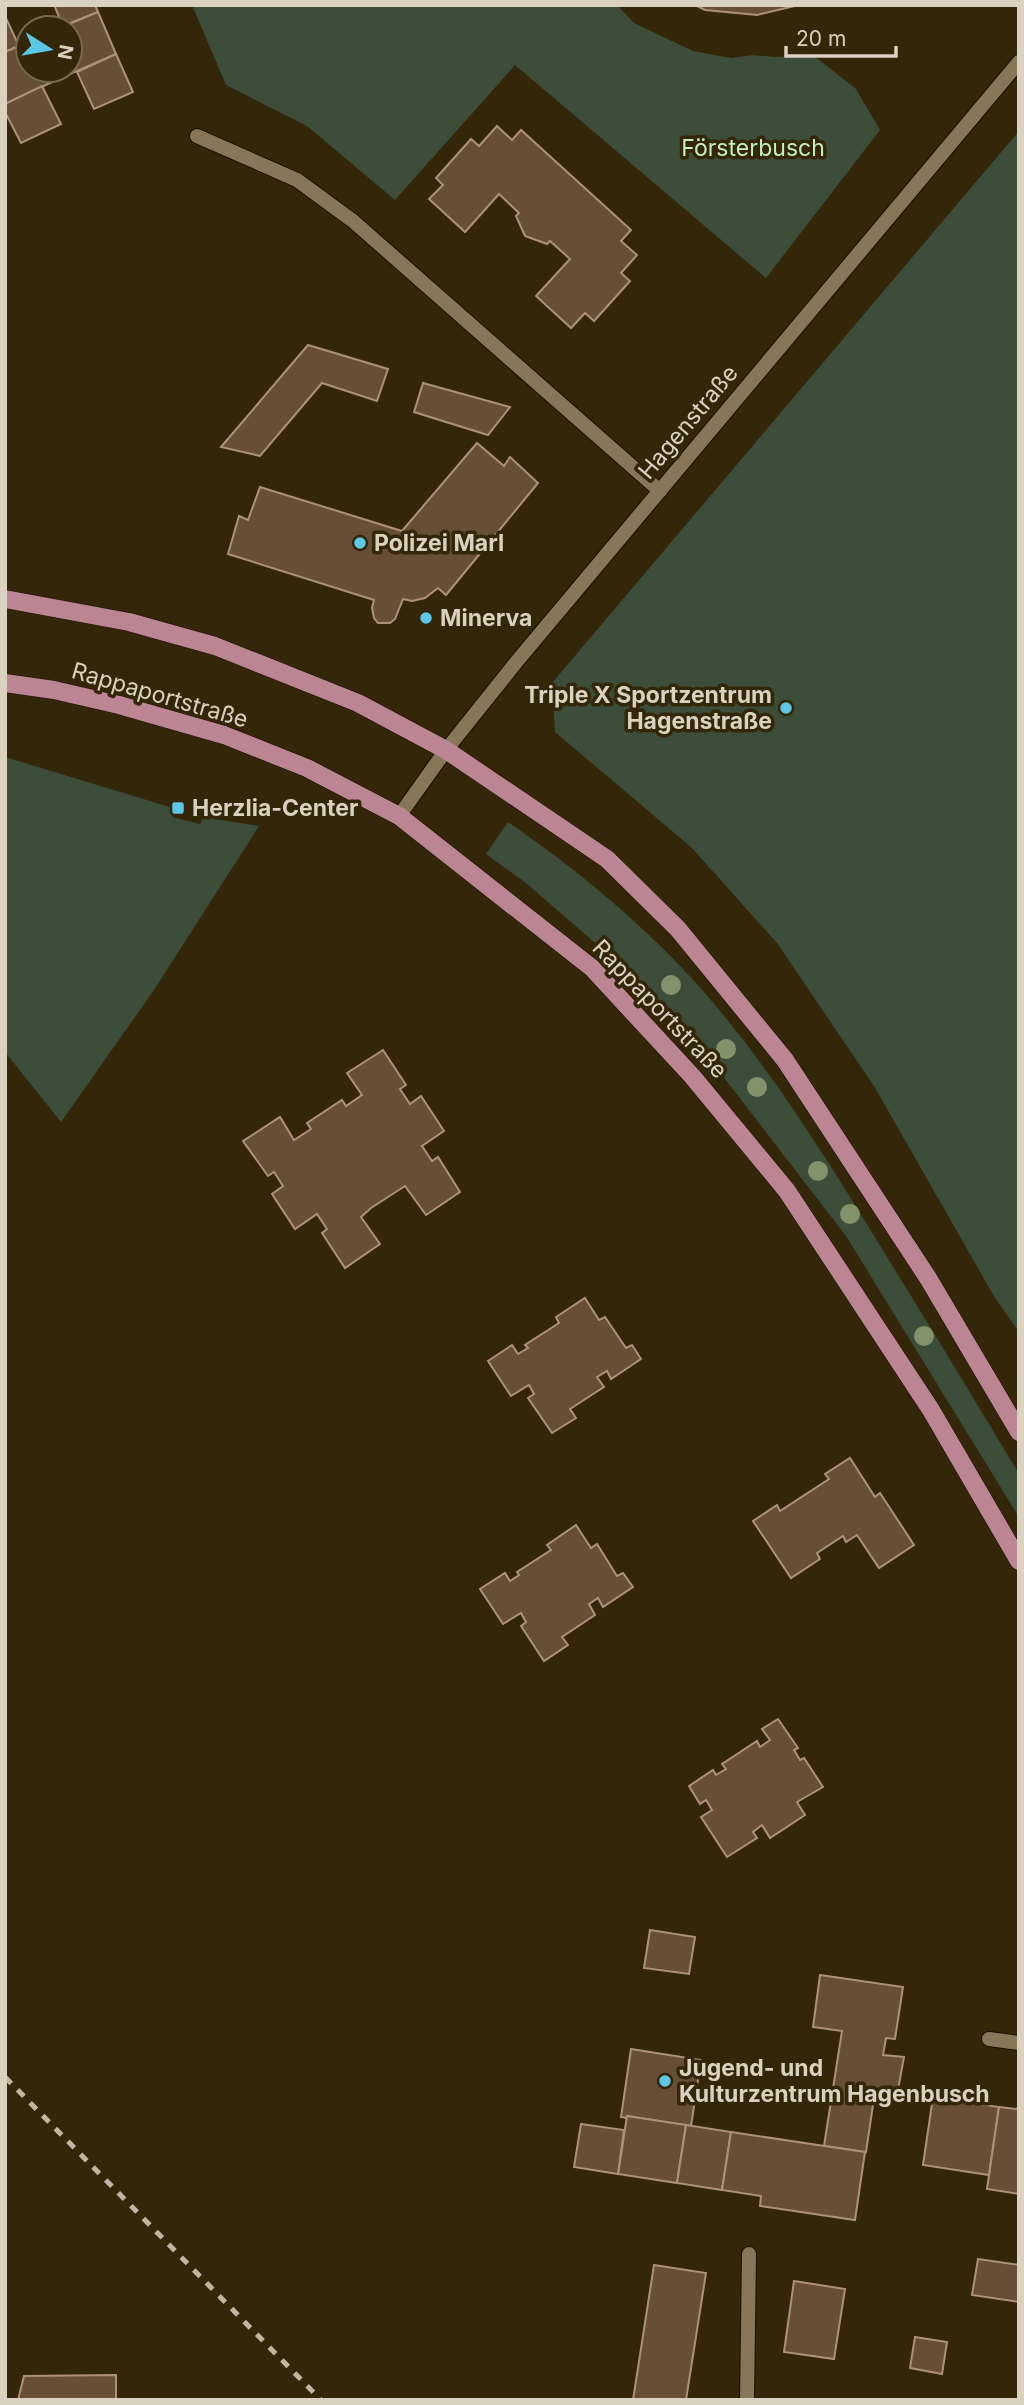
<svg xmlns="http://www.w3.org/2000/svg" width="1024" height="2405" font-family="Inter,sans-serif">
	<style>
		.green { fill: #3c4d39 }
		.building { fill: #664e37; stroke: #ad9279; stroke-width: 2 }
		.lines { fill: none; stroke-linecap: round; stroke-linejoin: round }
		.street-casing { stroke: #1a0f00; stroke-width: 16 }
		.primary-casing { stroke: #1a0f00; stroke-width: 19 }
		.street { stroke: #877758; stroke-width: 14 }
		.primary { stroke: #bb8593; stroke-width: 18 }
		.rail { stroke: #c0b6a4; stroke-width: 5; stroke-dasharray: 9 9; stroke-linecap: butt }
		.tree { fill: #82936c }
		.poi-dot { fill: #5ac8e6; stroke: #342608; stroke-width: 2.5 }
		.labels { text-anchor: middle; stroke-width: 7; stroke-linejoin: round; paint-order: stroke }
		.park-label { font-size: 23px; fill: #c2edbd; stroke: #342608 }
		.street-label { font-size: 23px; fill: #dad1c1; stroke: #342608 }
		.poi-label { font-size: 23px; font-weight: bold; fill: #dad1c1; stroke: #342608; text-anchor: start }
	</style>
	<rect width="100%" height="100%" fill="#342608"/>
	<g class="green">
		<path d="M 192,5 L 617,5 L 634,23 L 693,51 L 731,58 L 753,55 L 774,57 L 813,55 L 856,89 L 880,130 L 766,278 L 515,65 L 395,200 L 307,126 L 226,85 Z"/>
		<path d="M 1019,131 L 1019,1332 L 995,1298 L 874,1086 L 777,943 L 691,847 L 555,732 L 552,683 Z"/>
		<path d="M 5,757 L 173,808 L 172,817 L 200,824 L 203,817 L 259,826 L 154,990 L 61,1122 L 5,1052 Z"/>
		<path d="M 508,822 C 579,871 646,926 704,992 C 770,1068 823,1153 876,1239 C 924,1317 972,1395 1019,1474 L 1019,1517 L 846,1236 L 705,1053 L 602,949 L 526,883 L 486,854 Z"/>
	</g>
	<g class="building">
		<path d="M 54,5 L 95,5 L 98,12 L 63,26 Z"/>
		<path d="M 695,5 L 799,5 L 757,15 L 705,10 Z"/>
		<path d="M 98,12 L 116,54 L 61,78 L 57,70 L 70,70 L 70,28 L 59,28 Z"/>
		<path d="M 5,16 L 19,46 L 5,52 Z"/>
		<path d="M 28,42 L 28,70 L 57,70 L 61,78 L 5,104 L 5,52 Z"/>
		<path d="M 116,54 L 133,92 L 94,109 L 77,72 Z"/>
		<path d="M 42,86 L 61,124 L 21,143 L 5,112 L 5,104 Z"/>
		<path d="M 497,126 L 512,140 L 521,130 L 631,230 L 621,241 L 637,255 L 621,273 L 630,281 L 594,321 L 585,313 L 571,328 L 536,296 L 570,259 L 550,241 L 547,244 L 525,236 L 516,216 L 519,213 L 499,194 L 465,232 L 429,199 L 443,185 L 436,178 L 471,139 L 479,146 Z"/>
		<path d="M 308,345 L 388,369 L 377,401 L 322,383 L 260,456 L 221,447 Z"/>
		<path d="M 423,383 L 510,407 L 488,435 L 414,412 Z"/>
		<path d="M 477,443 L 504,466 L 510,457 L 538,483 L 446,595 L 438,588 L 425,598 L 412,601 L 403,599 L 395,619 L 390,623 L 378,623 L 374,618 L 372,608 L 374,600 L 228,554 L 239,516 L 248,520 L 260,487 L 402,531 Z"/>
		<path d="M 383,1050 L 406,1085 L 400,1089 L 410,1104 L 421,1096 L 444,1131 L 422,1146 L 432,1161 L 438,1157 L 460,1192 L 426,1215 L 405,1186 L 371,1208 L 361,1217 L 380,1244 L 345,1268 L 322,1233 L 327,1229 L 317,1214 L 295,1229 L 272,1194 L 283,1186 L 274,1172 L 268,1176 L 243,1141 L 280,1117 L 294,1140 L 311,1129 L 307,1123 L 342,1100 L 346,1106 L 362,1095 L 347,1073 Z"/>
		<path d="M 585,1298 L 599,1320 L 605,1317 L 626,1348 L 632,1345 L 641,1359 L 611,1379 L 607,1371 L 597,1377 L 604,1387 L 570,1409 L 576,1418 L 552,1433 L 528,1398 L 534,1394 L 529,1385 L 511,1396 L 488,1361 L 512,1345 L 518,1354 L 528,1348 L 525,1345 L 559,1323 L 556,1317 Z"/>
		<path d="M 850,1458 L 875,1497 L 880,1493 L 914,1545 L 879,1568 L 857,1535 L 846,1542 L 843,1536 L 817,1553 L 820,1559 L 791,1578 L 753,1521 L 777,1505 L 780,1511 L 829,1479 L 825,1474 Z"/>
		<path d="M 576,1525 L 591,1548 L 597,1544 L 617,1576 L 623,1573 L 633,1587 L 603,1607 L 598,1598 L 589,1604 L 595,1615 L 562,1637 L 568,1645 L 544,1661 L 521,1626 L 526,1622 L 521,1613 L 503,1624 L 480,1589 L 505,1573 L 510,1581 L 519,1575 L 517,1572 L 551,1550 L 547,1545 Z"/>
		<path d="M 778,1719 L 798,1748 L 794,1750 L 800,1760 L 804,1758 L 823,1787 L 797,1802 L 805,1815 L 770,1838 L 762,1825 L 753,1832 L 757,1838 L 727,1857 L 701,1817 L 712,1810 L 706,1800 L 700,1804 L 689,1786 L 713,1770 L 716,1775 L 726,1769 L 722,1764 L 757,1741 L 760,1747 L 770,1740 L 762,1729 Z"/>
		<path d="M 650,1930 L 695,1937 L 689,1974 L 644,1968 Z"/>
		<path d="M 820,1975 L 903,1987 L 895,2039 L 886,2038 L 883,2055 L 904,2057 L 896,2101 L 874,2098 L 866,2152 L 824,2146 L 842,2031 L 813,2027 Z"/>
		<path d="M 631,2049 L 701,2060 L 691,2126 L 627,2116 L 627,2118 L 621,2117 Z"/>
		<path d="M 933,2097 L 999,2107 L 989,2175 L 923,2165 Z"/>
		<path d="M 999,2107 L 1016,2109 L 1019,2107 L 1019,2194 L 987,2189 Z"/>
		<path d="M 627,2116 L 686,2125 L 677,2183 L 618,2174 Z"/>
		<path d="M 581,2124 L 624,2130 L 618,2174 L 574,2167 Z"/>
		<path d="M 686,2125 L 731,2132 L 722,2190 L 677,2183 Z"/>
		<path d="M 731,2132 L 865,2152 L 855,2220 L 760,2206 L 761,2196 L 722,2190 Z"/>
		<path d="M 978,2259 L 1019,2265 L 1019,2302 L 972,2295 Z"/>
		<path d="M 654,2265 L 706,2273 L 686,2400 L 633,2400 Z"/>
		<path d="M 794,2281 L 845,2289 L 834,2359 L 784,2352 Z"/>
		<path d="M 915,2337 L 947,2342 L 942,2374 L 910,2368 Z"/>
		<path d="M 116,2375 L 116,2400 L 18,2400 L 24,2376 Z"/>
	</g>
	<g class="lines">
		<defs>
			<g id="street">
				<path d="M 197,136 L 297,180 L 353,221 L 660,491"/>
				<path d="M 399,816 L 446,750 L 518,660 L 1019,62"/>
				<path d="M 989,2039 L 1019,2043"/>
				<path d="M 747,2400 L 749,2254"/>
			</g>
			<g id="primary">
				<path d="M 5,599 L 129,622 L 215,646 L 358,703 L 446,750 L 607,859 L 678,929 L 785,1060 L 928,1278 L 1019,1432"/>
				<path d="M 5,683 L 54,690 L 119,705 L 224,735 L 307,768 L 399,816 L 592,968 L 692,1076 L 787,1191 L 931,1410 L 1019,1561"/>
			</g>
		</defs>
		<use href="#street" class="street-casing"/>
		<use href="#primary" class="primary-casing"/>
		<use href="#street" class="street"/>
		<use href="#primary" class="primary"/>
		<path class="rail" d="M 5,2077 L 321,2400"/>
	</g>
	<g class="tree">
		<circle cx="671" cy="985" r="10"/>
		<circle cx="726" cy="1049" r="10"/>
		<circle cx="757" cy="1087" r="10"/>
		<circle cx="818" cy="1171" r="10"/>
		<circle cx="850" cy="1214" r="10"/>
		<circle cx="924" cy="1336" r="10"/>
	</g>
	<g class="poi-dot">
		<circle cx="360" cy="543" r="7"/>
		<circle cx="426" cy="618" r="7"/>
		<circle cx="786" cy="708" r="7"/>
		<rect x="171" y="801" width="14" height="14" rx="3.5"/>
		<circle cx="665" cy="2081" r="7"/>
	</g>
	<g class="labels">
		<g class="park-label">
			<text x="753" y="156">Försterbusch</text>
		</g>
		<g class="street-label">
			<text transform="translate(688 422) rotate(-50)" y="8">Hagenstraße</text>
			<text transform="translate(160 695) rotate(16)" y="8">Rappaportstraße</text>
			<text transform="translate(660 1009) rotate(46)" y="8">Rappaportstraße</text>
		</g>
		<g class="poi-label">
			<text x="374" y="551">Polizei Marl</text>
			<text x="440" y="626">Minerva</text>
			<text x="772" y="703" text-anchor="end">Triple X Sportzentrum<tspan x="772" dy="26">Hagenstraße</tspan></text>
			<text x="192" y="816">Herzlia-Center</text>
			<text x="679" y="2076">Jugend- und<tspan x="679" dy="26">Kulturzentrum Hagenbusch</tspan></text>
		</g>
	</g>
	<rect width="1024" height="2405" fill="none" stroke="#dad1c1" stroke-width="14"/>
	<g transform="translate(49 49) rotate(101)"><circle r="33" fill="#342608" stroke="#766a52" stroke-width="2"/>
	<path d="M0-5L12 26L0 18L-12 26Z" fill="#5ac8e6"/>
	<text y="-10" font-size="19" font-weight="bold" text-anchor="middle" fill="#dad1c1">N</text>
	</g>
	<path d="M786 46v10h110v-10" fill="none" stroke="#dad1c1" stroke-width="3.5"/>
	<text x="796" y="46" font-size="21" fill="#dad1c1" stroke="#342608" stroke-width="5" paint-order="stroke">20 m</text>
</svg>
